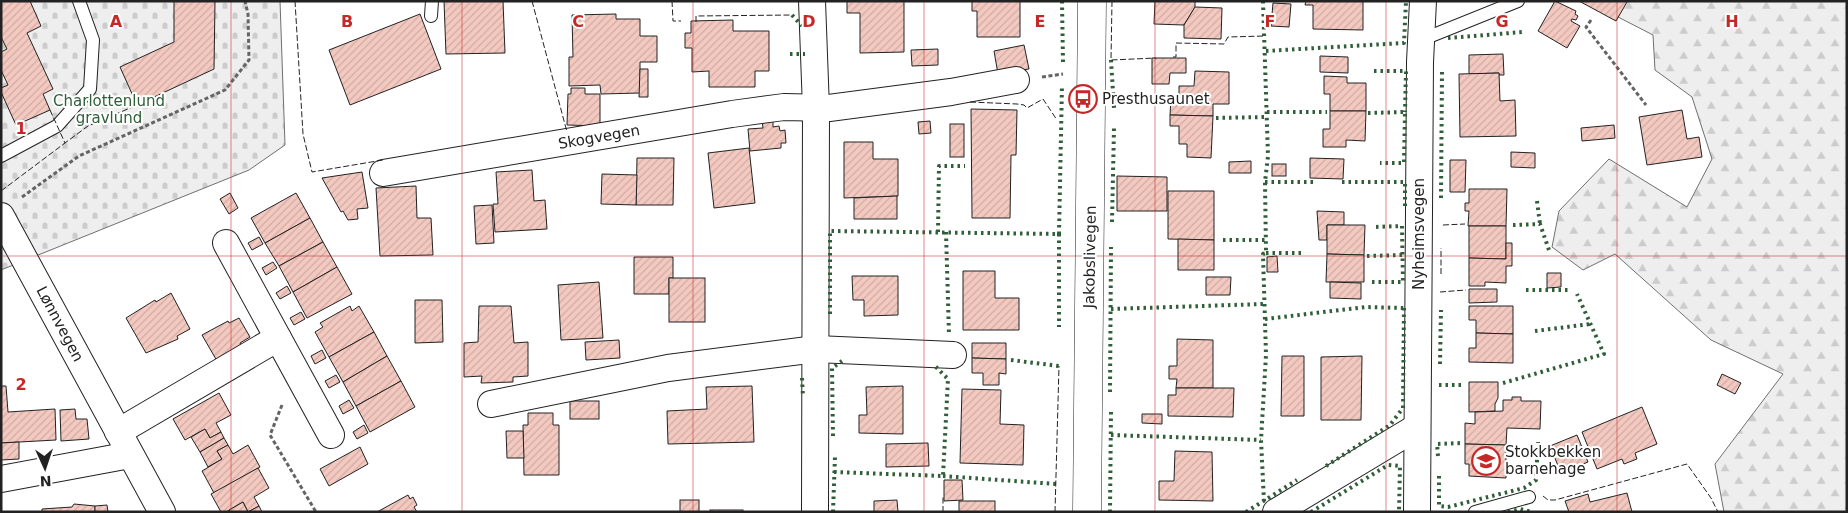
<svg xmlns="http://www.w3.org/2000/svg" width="1848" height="513" font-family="'DejaVu Sans',sans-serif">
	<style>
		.forest { fill: url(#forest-firs); stroke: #6f6f6f }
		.cemetery { fill: url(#cemetery-stones); stroke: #6f6f6f }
		.building { fill: url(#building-hatch); stroke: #222 }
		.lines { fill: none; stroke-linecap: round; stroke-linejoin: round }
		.service-casing { stroke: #222; stroke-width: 14 }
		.minor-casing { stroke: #222; stroke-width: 28 }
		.tertiary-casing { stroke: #222; stroke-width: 29 }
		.path { stroke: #646464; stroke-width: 3; stroke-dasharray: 4 2.5; stroke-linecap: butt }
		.service { stroke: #fff; stroke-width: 12 }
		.minor { stroke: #fff; stroke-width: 26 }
		.tertiary { stroke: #fff; stroke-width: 28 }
		.hedge { stroke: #2f5e38; stroke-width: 4; stroke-dasharray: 2.5 4; stroke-linecap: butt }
		.fence { stroke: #222; stroke-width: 1; stroke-dasharray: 6 2.5; stroke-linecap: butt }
		.grid { fill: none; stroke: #c62828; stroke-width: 1; stroke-opacity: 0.55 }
		.labels { text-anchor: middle; stroke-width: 4; stroke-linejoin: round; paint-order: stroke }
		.poi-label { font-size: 15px; fill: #222; stroke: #fff; text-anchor: start }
		.park-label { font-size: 15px; fill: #2f5e38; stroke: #fff }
		.street-label { font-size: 15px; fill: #222; stroke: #fff }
		.grid-label { font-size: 16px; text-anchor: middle; font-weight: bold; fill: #c62828; stroke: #fff; stroke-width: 4; stroke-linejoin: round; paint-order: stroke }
	</style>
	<defs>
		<pattern id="forest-firs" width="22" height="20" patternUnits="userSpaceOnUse" patternTransform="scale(1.25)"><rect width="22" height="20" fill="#eee"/><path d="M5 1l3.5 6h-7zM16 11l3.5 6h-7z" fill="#ccc"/></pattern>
		<pattern id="cemetery-stones" width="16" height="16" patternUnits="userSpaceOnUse" patternTransform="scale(1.25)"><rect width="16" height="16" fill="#eee"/><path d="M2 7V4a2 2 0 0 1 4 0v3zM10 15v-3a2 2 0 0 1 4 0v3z" fill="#ccc"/></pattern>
		<pattern id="building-hatch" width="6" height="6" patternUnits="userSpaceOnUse" patternTransform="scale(1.25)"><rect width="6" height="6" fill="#f3c9c0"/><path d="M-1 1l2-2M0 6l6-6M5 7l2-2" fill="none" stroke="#d0aca5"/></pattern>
	</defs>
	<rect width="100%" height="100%" fill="#fff"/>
	<path class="forest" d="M 1587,1 L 1847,1 L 1847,512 L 1724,512 L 1715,464 L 1783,374 L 1711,340 L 1615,254 L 1583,270 L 1552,247 L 1559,211 L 1609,159 L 1687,207 L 1712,159 L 1692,97 L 1655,70 L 1653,35 Z"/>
	<path class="cemetery" d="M 1,1 L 280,1 L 285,145 L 249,170 L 1,270 Z"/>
	<g class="building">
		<path d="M 1,1 L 30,1 L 41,26 L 27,33 L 53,89 L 43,94 L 50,110 L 16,125 L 1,92 L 1,88 L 8,85 L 1,70 L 1,52 L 7,49 L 1,37 Z"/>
		<path d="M 174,1 L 215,1 L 214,69 L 137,105 L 120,67 L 174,42 Z"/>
		<path d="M 444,1 L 503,1 L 505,53 L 446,54 Z"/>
		<path d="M 847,1 L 904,1 L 904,52 L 860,53 L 860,13 L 847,13 Z"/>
		<path d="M 972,1 L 1020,1 L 1020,37 L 977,37 L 977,11 L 972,11 Z"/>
		<path d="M 1155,1 L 1195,1 L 1195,7 L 1184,25 L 1154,24 Z"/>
		<path d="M 1306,1 L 1363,1 L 1363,30 L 1313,29 L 1313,5 L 1305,5 Z"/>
		<path d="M 1555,1 L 1576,11 L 1575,14 L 1578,16 L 1576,20 L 1572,19 L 1571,21 L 1580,26 L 1567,48 L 1538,31 Z"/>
		<path d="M 1579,1 L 1627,1 L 1627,2 L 1616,21 Z"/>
		<path d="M 1273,3 L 1291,4 L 1289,27 L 1271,26 Z"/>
		<path d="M 1195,7 L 1222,8 L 1221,39 L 1184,38 L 1184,25 Z"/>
		<path d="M 420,14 L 441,69 L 350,105 L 329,50 Z"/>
		<path d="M 616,14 L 616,19 L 640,19 L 640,36 L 657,36 L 657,62 L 640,62 L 640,93 L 601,94 L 600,85 L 569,86 L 569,57 L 573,57 L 572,15 Z"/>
		<path d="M 733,20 L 733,31 L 769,31 L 769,71 L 755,71 L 755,87 L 709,87 L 709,71 L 692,72 L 692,48 L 685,48 L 685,33 L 691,33 L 691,21 Z"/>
		<path d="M 1024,45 L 1029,69 L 998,74 L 994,51 Z"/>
		<path d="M 938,49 L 938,65 L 912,66 L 911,50 Z"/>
		<path d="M 1503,54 L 1504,75 L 1499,75 L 1499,73 L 1469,74 L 1469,55 Z"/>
		<path d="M 1320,56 L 1348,57 L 1348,73 L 1320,72 Z"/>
		<path d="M 1152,58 L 1186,58 L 1186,73 L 1170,73 L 1169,84 L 1152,84 Z"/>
		<path d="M 640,69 L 648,69 L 648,97 L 639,97 Z"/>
		<path d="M 1195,71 L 1229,72 L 1229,104 L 1213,104 L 1213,116 L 1170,115 L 1171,98 L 1179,98 L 1179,86 L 1194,86 Z"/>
		<path d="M 1499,73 L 1500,101 L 1515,100 L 1516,136 L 1460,137 L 1459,74 Z"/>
		<path d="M 1324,76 L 1347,77 L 1347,83 L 1366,83 L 1366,111 L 1330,111 L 1330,94 L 1324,94 Z"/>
		<path d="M 571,88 L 585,88 L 585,94 L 600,94 L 600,126 L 567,125 L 568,94 L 571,94 Z"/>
		<path d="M 971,109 L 1017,110 L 1016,155 L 1011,155 L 1010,218 L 972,218 Z"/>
		<path d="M 1682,110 L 1687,139 L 1699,137 L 1702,157 L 1647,165 L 1639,117 Z"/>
		<path d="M 1330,111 L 1366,111 L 1365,141 L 1346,140 L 1346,147 L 1323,147 L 1323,129 L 1330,129 Z"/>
		<path d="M 1170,115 L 1213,116 L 1211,158 L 1187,157 L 1187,144 L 1179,144 L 1179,126 L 1170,126 Z"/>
		<path d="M 773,118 L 773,127 L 779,126 L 780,131 L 785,130 L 786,143 L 781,143 L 781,148 L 750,151 L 748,129 L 763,128 L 762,119 Z"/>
		<path d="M 930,121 L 931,133 L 919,134 L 918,122 Z"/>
		<rect x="950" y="124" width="14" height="33"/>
		<path d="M 1614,125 L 1615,138 L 1582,141 L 1581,128 Z"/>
		<path d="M 844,142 L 873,142 L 873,159 L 898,159 L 898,196 L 844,198 Z"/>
		<path d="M 749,148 L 755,203 L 714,208 L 708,153 Z"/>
		<path d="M 1511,152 L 1535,153 L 1535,168 L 1511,167 Z"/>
		<path d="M 637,158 L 674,158 L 673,205 L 636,205 Z"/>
		<path d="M 1310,158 L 1344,159 L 1343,179 L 1310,178 Z"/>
		<path d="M 1450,160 L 1466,160 L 1465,192 L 1450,192 Z"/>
		<path d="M 1251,161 L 1251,173 L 1229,173 L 1229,162 Z"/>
		<rect x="1272" y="164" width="14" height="12"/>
		<path d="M 532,170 L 534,201 L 545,200 L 547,229 L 495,232 L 493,204 L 498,204 L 496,172 Z"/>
		<path d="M 362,172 L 368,208 L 357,209 L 358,219 L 348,220 L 343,211 L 341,212 L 322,178 Z"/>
		<path d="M 602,174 L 637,175 L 636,205 L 601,204 Z"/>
		<path d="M 1117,176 L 1167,177 L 1167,211 L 1117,211 Z"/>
		<path d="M 416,186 L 417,218 L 431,218 L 433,255 L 380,256 L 376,188 Z"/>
		<path d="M 1469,189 L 1507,189 L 1506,226 L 1468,226 L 1469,211 L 1465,211 L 1465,203 L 1469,203 Z"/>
		<path d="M 1168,191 L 1214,191 L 1214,240 L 1168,239 Z"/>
		<path d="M 230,193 L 238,208 L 229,214 L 220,199 Z"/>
		<path d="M 296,193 L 310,218 L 265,243 L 251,218 Z"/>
		<path d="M 897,196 L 897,219 L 854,219 L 854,198 Z"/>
		<path d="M 492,205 L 494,243 L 476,244 L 474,206 Z"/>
		<path d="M 1317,211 L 1344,212 L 1344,225 L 1327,225 L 1327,240 L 1319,240 Z"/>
		<path d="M 310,218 L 323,242 L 279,266 L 265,243 Z"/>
		<path d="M 1327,225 L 1365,225 L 1364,255 L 1327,254 Z"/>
		<path d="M 1469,226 L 1506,226 L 1506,259 L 1469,258 Z"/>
		<path d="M 259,237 L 263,244 L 252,250 L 248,243 Z"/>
		<path d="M 1178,239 L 1214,240 L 1214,270 L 1178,270 Z"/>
		<path d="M 323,242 L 337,267 L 293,292 L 279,266 Z"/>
		<path d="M 1506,243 L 1512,243 L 1512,266 L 1506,266 L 1506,283 L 1485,282 L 1485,286 L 1469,286 L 1469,258 L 1506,259 Z"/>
		<path d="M 1327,254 L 1364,255 L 1364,282 L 1326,282 Z"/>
		<path d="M 1277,256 L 1278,272 L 1267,272 L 1267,257 Z"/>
		<path d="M 634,257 L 673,257 L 673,278 L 669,278 L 669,294 L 634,294 Z"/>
		<path d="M 273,262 L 277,268 L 266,275 L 262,268 Z"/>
		<path d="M 337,267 L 352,294 L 307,318 L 293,292 Z"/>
		<path d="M 963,271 L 995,271 L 995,298 L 1019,298 L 1019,330 L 963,330 Z"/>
		<path d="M 1547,273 L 1561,273 L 1561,287 L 1547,288 Z"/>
		<path d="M 852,276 L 898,276 L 898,315 L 864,316 L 864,300 L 853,300 Z"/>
		<path d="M 1206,277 L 1231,277 L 1230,295 L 1206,295 Z"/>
		<rect x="669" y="278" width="36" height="44"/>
		<path d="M 599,282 L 603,338 L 561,340 L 558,285 Z"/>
		<path d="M 1330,282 L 1361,283 L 1361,299 L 1330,298 Z"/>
		<path d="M 287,286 L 291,293 L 280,299 L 276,293 Z"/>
		<path d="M 1469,289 L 1497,289 L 1497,302 L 1469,303 Z"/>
		<path d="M 171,293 L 190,329 L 177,336 L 178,339 L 146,353 L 126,318 L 155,300 L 156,302 Z"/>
		<path d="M 415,300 L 442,300 L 443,342 L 415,343 Z"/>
		<path d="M 350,306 L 352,311 L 359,306 L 374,332 L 329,357 L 315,332 L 323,327 L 320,323 Z"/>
		<path d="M 479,306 L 511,306 L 514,343 L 528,342 L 528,376 L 513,377 L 513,382 L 481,383 L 482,376 L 464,377 L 464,343 L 478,342 Z"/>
		<path d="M 1469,306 L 1513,306 L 1513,334 L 1476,333 L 1476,320 L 1469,320 Z"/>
		<path d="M 301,312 L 305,319 L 294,325 L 290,318 Z"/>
		<path d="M 239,318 L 250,337 L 240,343 L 242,347 L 217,361 L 202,335 L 228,321 L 229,323 Z"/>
		<path d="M 374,332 L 387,356 L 343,382 L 329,357 Z"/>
		<path d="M 1476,333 L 1513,334 L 1513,363 L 1469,362 L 1469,348 L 1476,348 Z"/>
		<path d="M 1177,339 L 1213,340 L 1213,388 L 1176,388 L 1177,379 L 1169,379 L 1169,366 L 1177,366 Z"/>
		<path d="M 619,340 L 620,358 L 586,360 L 585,342 Z"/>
		<path d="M 972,343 L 1006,343 L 1006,359 L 972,358 Z"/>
		<path d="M 322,350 L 326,358 L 315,364 L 311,356 Z"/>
		<path d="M 387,356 L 401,381 L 356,406 L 343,382 Z"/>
		<path d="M 1282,356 L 1304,356 L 1304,416 L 1281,416 Z"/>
		<path d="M 1362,356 L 1361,420 L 1321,420 L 1321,357 Z"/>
		<path d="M 972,358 L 1006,359 L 1006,374 L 999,373 L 999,385 L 983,385 L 983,373 L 972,373 Z"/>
		<path d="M 1722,374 L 1741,383 L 1735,394 L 1717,385 Z"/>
		<path d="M 336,375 L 340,382 L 329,388 L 325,381 Z"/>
		<path d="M 401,381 L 415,407 L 370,432 L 356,406 Z"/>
		<path d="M 1469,382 L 1498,382 L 1498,398 L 1495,404 L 1495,411 L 1469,412 Z"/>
		<path d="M 1,386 L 6,386 L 8,412 L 55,409 L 56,440 L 1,443 Z"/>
		<path d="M 752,386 L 754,442 L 668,444 L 667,411 L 707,409 L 706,387 Z"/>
		<path d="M 903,386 L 903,434 L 859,433 L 859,415 L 867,415 L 866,387 Z"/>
		<path d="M 1176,388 L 1234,388 L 1233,417 L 1168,416 L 1168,395 L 1176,395 Z"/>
		<path d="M 962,389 L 1001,390 L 1000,424 L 1024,425 L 1023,465 L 960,463 Z"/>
		<path d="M 219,393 L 231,415 L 216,423 L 221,432 L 210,438 L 205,429 L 185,440 L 173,419 Z"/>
		<path d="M 1512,397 L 1521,397 L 1521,401 L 1541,401 L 1540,429 L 1507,428 L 1506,445 L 1465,444 L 1465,423 L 1475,424 L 1475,412 L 1503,411 L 1503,400 L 1512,400 Z"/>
		<path d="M 349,400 L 354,408 L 343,414 L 339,406 Z"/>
		<rect x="570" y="401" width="29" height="18"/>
		<path d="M 1642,407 L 1657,444 L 1635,453 L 1637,459 L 1624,464 L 1622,459 L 1597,469 L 1582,432 Z"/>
		<path d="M 75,409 L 76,419 L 87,419 L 89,439 L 61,441 L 60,410 Z"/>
		<path d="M 528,413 L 553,413 L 553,425 L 559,425 L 559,475 L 524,475 L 523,425 L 528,425 Z"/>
		<path d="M 1142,414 L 1162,414 L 1162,424 L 1142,423 Z"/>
		<path d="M 364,425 L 368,433 L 357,439 L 353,432 Z"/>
		<path d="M 205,429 L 210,438 L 221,432 L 224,438 L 200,452 L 191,437 Z"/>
		<path d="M 506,431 L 523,431 L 524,458 L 507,458 Z"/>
		<path d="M 1577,435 L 1588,462 L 1561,473 L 1550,446 Z"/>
		<path d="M 224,438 L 228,445 L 217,451 L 222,459 L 208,467 L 200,452 Z"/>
		<path d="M 19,442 L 19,459 L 1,460 L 1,443 Z"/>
		<path d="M 928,443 L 929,466 L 886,467 L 886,444 Z"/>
		<path d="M 1465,444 L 1506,445 L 1506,478 L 1469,476 L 1469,464 L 1465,464 Z"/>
		<path d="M 228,445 L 233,454 L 248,445 L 260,467 L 214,493 L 202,471 L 222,459 L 217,451 Z"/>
		<path d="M 360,447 L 368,464 L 329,486 L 320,469 Z"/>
		<path d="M 1175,451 L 1212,452 L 1213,501 L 1159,500 L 1159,481 L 1174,481 Z"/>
		<path d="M 258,468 L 269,488 L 254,497 L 259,506 L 248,512 L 243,502 L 226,512 L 221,512 L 211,494 Z"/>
		<path d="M 944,480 L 962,480 L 963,500 L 944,501 Z"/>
		<path d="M 1627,493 L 1632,512 L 1569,512 L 1565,501 L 1588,494 L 1590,502 Z"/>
		<path d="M 408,495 L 410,499 L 413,497 L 417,505 L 414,507 L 417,512 L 377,512 Z"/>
		<rect x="680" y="500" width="19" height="12"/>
		<path d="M 897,500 L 898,512 L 874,512 L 874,501 Z"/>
		<rect x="959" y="501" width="36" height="11"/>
		<path d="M 243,502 L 248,512 L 259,506 L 262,512 L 230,512 L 229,510 Z"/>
		<path d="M 74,504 L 95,506 L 95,512 L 42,512 L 42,509 L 72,507 Z"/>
		<path d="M 107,505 L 108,512 L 95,512 L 95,506 Z"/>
		<rect x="710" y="510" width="33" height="2"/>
	</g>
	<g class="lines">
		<defs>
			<g id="service">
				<path d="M 431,16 L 432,1"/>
				<path d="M 1421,40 L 1518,1"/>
				<path d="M 1,156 L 57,126 L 90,89 L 93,40 L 79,1"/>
				<path d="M 1475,512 L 1529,497"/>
			</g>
			<g id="minor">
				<path d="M 812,1 L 816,109 L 815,512"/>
				<path d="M 383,173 L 732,114 L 784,107 L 829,108 L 951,92 L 1016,80"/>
				<path d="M 1,216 L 162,512"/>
				<path d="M 226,243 L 331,435"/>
				<path d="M 491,404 L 668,368 L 816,349 L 953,355"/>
				<path d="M 118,432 L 278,338"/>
				<path d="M 1,479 L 130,455"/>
				<path d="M 1276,512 L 1417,427"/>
				<path d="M 1417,512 L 1420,62 L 1423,1"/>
			</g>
			<path id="tertiary" d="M 1087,512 L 1092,1"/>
		</defs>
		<use href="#service" class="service-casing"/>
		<use href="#minor" class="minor-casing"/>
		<use href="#tertiary" class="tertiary-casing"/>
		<g class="path">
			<path d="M 1591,20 L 1586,27 L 1646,105"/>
			<path d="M 1042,77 L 1063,74"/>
			<path d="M 22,197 L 79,156 L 225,90 L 249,60 L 248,14 L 245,1"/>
			<path d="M 282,405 L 270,435 L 316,512"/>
		</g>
		<use href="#service" class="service"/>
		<use href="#minor" class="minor"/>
		<use href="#tertiary" class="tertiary"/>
		<g class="hedge">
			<path d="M 1062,1 L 1063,63"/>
			<path d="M 1263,1 L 1268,156 L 1265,182 L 1266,253 L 1263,254 L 1266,355 L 1261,440 L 1264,501"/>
			<path d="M 792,15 L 802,26"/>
			<path d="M 1448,38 L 1523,32"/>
			<path d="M 1266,51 L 1404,43 L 1406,1"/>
			<path d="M 790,54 L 805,54"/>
			<path d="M 1111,60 L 1114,108"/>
			<path d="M 1374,71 L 1406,71 L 1405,112"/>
			<path d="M 1267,112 L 1327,112"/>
			<path d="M 1368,113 L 1405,112 L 1404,163 L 1380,163"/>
			<path d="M 1216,118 L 1267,117"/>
			<path d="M 1265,182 L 1315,182"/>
			<path d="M 1342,182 L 1405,182 L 1405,208"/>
			<path d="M 1441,198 L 1442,72"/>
			<path d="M 1537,201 L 1540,224"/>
			<path d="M 1112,222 L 1114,128"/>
			<path d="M 1513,225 L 1540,224 L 1550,253"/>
			<path d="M 938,232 L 939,166 L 965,166"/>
			<path d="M 946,232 L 949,335"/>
			<path d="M 1059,234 L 1062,85"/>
			<path d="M 1223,240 L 1265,240"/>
			<path d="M 1266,253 L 1305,253"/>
			<path d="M 1367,256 L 1403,255"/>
			<path d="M 1372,282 L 1403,282 L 1402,226 L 1373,227"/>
			<path d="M 1526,290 L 1569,290"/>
			<path d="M 1111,309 L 1263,304"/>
			<path d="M 830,314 L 830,231 L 1059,234 L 1059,327"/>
			<path d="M 1265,319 L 1366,307 L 1404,308"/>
			<path d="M 1535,331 L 1590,324"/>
			<path d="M 1011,360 L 1059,366"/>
			<path d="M 1440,364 L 1441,310"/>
			<path d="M 802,378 L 803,397"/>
			<path d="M 1503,383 L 1604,354 L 1577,294"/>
			<path d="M 1439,385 L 1464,385"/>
			<path d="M 1110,392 L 1111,247"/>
			<path d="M 1111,435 L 1261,440"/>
			<path d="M 833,436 L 832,368 L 842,361"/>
			<path d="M 1438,456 L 1437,444 L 1462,443"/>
			<path d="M 1326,466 L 1390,425 L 1403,408 L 1404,304"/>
			<path d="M 834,472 L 943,476 L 948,379 L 935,366"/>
			<path d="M 943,476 L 1056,484"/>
			<path d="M 1439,476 L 1439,506 L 1448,507 L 1524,488 L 1536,480 L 1538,442"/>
			<path d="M 833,512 L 835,456"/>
			<path d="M 1110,512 L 1111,411"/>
			<path d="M 1246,512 L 1297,480"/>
			<path d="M 1311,512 L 1388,465 L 1400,466 L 1399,512"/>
			<path d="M 1508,512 L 1520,509 L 1532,512"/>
		</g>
		<g class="fence">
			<path d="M 295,1 L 303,134 L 312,172 L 383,160"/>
			<path d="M 532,1 L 567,132"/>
			<path d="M 672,1 L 673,21 L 681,21"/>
			<path d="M 1112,1 L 1111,60 L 1156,58"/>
			<path d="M 696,22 L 696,16 L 792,15"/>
			<path d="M 1173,57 L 1176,57 L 1176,43 L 1224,44 L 1228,37 L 1265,36"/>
			<path d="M 970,102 L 1017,104 L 1024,105 L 1027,108 L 1043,99 L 1057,120"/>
			<path d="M 50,110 L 65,143 L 88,126 L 137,105"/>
			<path d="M 1,191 L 65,143"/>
			<path d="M 1443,225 L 1465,224"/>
			<path d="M 1441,274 L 1441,248"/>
			<path d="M 1440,292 L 1466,290"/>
			<path d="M 1543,496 L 1548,500 L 1555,500 L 1687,464 L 1711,498 L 1718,512"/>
			<path d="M 943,512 L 943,497"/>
			<path d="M 1055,512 L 1059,366"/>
		</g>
	</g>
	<path class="grid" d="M 231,1 L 231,512M 462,1 L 462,512M 693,1 L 693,512M 924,1 L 924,512M 1155,1 L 1155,512M 1386,1 L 1386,512M 1617,1 L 1617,512M 1,256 L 1847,256"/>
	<defs>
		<symbol id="bus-ring" viewBox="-11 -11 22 22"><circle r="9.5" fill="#fff" stroke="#c62828" stroke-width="1.5"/><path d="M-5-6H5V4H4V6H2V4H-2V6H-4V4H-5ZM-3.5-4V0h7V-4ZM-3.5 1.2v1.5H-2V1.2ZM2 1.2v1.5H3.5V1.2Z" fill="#c62828"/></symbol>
		<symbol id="school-ring" viewBox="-11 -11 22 22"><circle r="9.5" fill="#fff" stroke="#c62828" stroke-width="1.5"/><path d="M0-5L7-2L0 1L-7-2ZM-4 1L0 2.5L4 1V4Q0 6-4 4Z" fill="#c62828"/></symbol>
	</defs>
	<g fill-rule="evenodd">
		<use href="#bus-ring" x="1067" y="83" width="32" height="32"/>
		<use href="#school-ring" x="1470" y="445" width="32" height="32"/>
	</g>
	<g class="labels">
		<g class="poi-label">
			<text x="1102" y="104">Presthusaunet</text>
			<text x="1505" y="457">Stokkbekken<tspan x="1505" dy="17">barnehage</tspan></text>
		</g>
		<g class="park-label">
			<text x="109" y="106">Charlottenlund<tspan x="109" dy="17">gravlund</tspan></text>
		</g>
		<g class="street-label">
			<text transform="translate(599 137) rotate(-10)" y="5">Skogvegen</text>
			<text transform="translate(1419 234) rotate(-90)" y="5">Nyheimsvegen</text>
			<text transform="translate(1090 257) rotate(-89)" y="5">Jakobslivegen</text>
			<text transform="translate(60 324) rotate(62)" y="5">Lønnvegen</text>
		</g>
	</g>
	<g class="grid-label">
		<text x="116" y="27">A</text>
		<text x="347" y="27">B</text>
		<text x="578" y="27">C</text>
		<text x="809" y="27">D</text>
		<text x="1040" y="27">E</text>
		<text x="1270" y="27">F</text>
		<text x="1502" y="27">G</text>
		<text x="1732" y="27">H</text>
		<text x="21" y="134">1</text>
		<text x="21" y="390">2</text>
	</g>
	<rect width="1848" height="513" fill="none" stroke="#222222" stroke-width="5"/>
	<g transform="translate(45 468) rotate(177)" stroke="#ffffff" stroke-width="4" paint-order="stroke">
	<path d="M0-4L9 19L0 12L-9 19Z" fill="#222222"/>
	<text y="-8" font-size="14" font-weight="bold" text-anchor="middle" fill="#222222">N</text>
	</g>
</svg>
